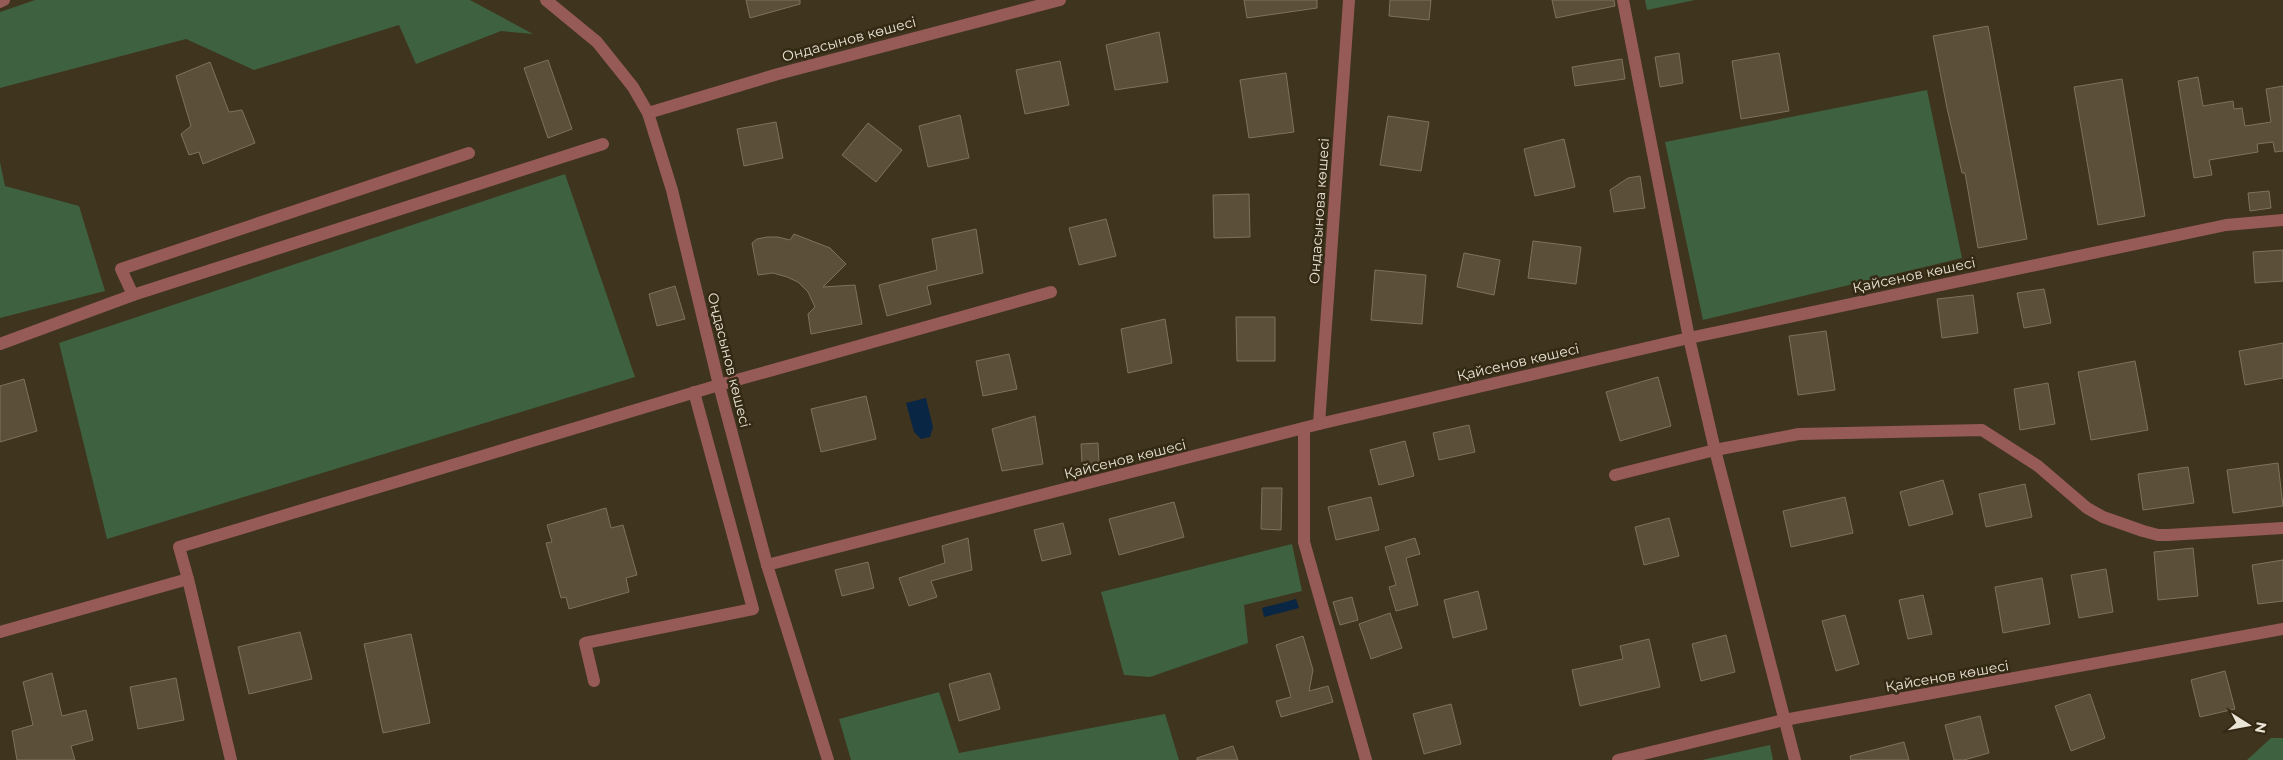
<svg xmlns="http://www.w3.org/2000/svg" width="2283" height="760" font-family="Montserrat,sans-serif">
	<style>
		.green { fill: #3e613f }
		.water { fill: #092645 }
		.building { fill: #5b4f39; stroke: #7e725a }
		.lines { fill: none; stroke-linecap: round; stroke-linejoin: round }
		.minor { stroke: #965b56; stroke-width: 12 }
		.labels { text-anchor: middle; stroke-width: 5; stroke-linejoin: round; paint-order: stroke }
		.street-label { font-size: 14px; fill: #eae4d6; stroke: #342a14 }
	</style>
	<rect width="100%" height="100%" fill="#3f341e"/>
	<g class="green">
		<path d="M 35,0 L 470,0 L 533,34 L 501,31 L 416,64 L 399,25 L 254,70 L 186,39 L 0,88 L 0,12 Z"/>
		<path d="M 1645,0 L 1695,0 L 1647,10 Z"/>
		<path d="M 1927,90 L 1962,258 L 1703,320 L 1665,142 Z"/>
		<path d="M 0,162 L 5,186 L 79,206 L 105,291 L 0,318 Z"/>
		<path d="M 565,174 L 635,377 L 107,539 L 59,343 Z"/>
		<path d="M 1292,544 L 1302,591 L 1244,605 L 1248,643 L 1150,677 L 1124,675 L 1101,592 Z"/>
		<path d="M 939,692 L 959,753 L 1165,714 L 1179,760 L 851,760 L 839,719 Z"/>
		<path d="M 2271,738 L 2283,738 L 2283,760 L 2247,760 Z"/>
		<path d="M 1770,745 L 1773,760 L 1702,760 Z"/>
	</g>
	<g class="water">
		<path d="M 926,398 L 933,427 L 930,437 L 921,439 L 914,432 L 906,403 Z"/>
		<path d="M 1296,599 L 1299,608 L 1264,617 L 1262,608 Z"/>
	</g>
	<g class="building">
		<path d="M 746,0 L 800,0 L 800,4 L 750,18 Z"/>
		<path d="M 1244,0 L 1317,0 L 1317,8 L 1247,18 Z"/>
		<path d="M 1390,0 L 1431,0 L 1429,20 L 1389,16 Z"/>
		<path d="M 1552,0 L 1614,0 L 1615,6 L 1556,18 Z"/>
		<path d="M 1988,26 L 2027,239 L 1978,248 L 1965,173 L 1962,173 L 1947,108 L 1933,36 Z"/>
		<path d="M 1159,32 L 1168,82 L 1115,90 L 1106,45 Z"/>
		<path d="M 1679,53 L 1683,83 L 1660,87 L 1655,57 Z"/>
		<path d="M 1779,53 L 1789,111 L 1741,119 L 1732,61 Z"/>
		<path d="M 1622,59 L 1625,79 L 1575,86 L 1572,67 Z"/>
		<path d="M 548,60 L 572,129 L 548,138 L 524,68 Z"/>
		<path d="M 1060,61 L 1069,105 L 1025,114 L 1016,70 Z"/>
		<path d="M 210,62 L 229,112 L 242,110 L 255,143 L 203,164 L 199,152 L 189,155 L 181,134 L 191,126 L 176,76 Z"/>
		<path d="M 1286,73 L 1294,132 L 1249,138 L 1240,80 Z"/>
		<path d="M 2198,77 L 2203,106 L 2233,101 L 2234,109 L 2242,108 L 2245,126 L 2271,122 L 2266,89 L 2283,86 L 2283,151 L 2275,152 L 2273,142 L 2257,144 L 2258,152 L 2209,160 L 2212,175 L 2194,178 L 2178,81 Z"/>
		<path d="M 2122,79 L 2145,216 L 2098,225 L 2074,87 Z"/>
		<path d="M 960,115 L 969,158 L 928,167 L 919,126 Z"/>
		<path d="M 1388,116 L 1429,122 L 1421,171 L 1380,165 Z"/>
		<path d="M 776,122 L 783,158 L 744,166 L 737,129 Z"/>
		<path d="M 868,123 L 902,150 L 876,182 L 842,155 Z"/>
		<path d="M 1564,139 L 1575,187 L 1535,196 L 1524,149 Z"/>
		<path d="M 1640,176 L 1645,208 L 1614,212 L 1610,190 L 1628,178 Z"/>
		<path d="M 2269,191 L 2271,208 L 2250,211 L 2248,193 Z"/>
		<path d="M 1249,194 L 1250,237 L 1214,238 L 1213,195 Z"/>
		<path d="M 1106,219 L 1116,256 L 1079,265 L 1069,228 Z"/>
		<path d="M 976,229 L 983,273 L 927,286 L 931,304 L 887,316 L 879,285 L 937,270 L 932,239 Z"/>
		<path d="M 794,234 L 830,248 L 846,264 L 823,287 L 855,285 L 862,324 L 811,334 L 808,314 L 815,307 L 808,292 L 798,282 L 787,277 L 773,273 L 758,275 L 752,243 L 757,239 L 767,237 L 778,237 L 790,240 Z"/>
		<path d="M 1533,241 L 1581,247 L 1576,284 L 1528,278 Z"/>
		<path d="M 2283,250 L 2283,281 L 2255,283 L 2253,252 Z"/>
		<path d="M 1464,253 L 1500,260 L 1494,295 L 1457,287 Z"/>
		<path d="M 1375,270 L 1426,275 L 1422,324 L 1371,320 Z"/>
		<path d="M 675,286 L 685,319 L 657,326 L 649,294 Z"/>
		<path d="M 2044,289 L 2051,323 L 2024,328 L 2017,293 Z"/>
		<path d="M 1973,295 L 1978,333 L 1942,338 L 1937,299 Z"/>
		<path d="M 1236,317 L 1275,317 L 1275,361 L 1237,361 Z"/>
		<path d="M 1165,319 L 1172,363 L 1128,373 L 1121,329 Z"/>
		<path d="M 1826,331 L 1835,390 L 1798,395 L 1789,336 Z"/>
		<path d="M 2283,343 L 2283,378 L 2245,385 L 2239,351 Z"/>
		<path d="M 1009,354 L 1017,389 L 983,396 L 976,361 Z"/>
		<path d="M 2135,361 L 2148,430 L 2091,440 L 2078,372 Z"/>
		<path d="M 1658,377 L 1671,426 L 1620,441 L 1606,392 Z"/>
		<path d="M 24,379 L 37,431 L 0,442 L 0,386 Z"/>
		<path d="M 2048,383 L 2055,424 L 2020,430 L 2014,389 Z"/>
		<path d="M 866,396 L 876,439 L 821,452 L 811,409 Z"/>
		<path d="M 1035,416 L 1043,464 L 1002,471 L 992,429 Z"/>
		<path d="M 1469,425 L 1475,452 L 1439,460 L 1433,433 Z"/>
		<path d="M 1405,441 L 1414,476 L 1379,485 L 1370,450 Z"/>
		<path d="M 1098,443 L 1099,463 L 1082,464 L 1081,444 Z"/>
		<path d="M 2278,463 L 2283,506 L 2233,513 L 2227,470 Z"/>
		<path d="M 2188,467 L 2194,503 L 2143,510 L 2138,474 Z"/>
		<path d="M 1943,480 L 1953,514 L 1909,526 L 1900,492 Z"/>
		<path d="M 2025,484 L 2032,517 L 1986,527 L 1979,494 Z"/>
		<path d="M 1262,488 L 1282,488 L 1281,530 L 1261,529 Z"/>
		<path d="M 1371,497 L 1379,530 L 1336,540 L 1328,507 Z"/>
		<path d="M 1845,497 L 1853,533 L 1791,547 L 1783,511 Z"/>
		<path d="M 1174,502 L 1184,537 L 1119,555 L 1109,519 Z"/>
		<path d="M 606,508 L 611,528 L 623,525 L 637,575 L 626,578 L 629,592 L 569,609 L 566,597 L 561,598 L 546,543 L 552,542 L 547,525 Z"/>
		<path d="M 1669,518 L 1679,556 L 1644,565 L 1635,527 Z"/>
		<path d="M 1063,523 L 1071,554 L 1042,561 L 1034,530 Z"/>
		<path d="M 968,538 L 972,570 L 931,581 L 937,597 L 909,606 L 899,578 L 945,563 L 942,546 Z"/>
		<path d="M 1415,538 L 1420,554 L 1406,558 L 1418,605 L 1396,611 L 1389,587 L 1396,585 L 1385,547 Z"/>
		<path d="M 2193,548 L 2198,596 L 2158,600 L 2154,552 Z"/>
		<path d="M 2283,560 L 2283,601 L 2258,604 L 2252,565 Z"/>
		<path d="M 868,562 L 874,588 L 842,596 L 835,570 Z"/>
		<path d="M 2106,569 L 2113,612 L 2079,618 L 2071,575 Z"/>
		<path d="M 2042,578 L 2050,624 L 2003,633 L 1995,587 Z"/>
		<path d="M 1478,591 L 1487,629 L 1453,638 L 1444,600 Z"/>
		<path d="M 1923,595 L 1932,634 L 1908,639 L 1899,600 Z"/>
		<path d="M 1352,597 L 1358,620 L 1340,625 L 1333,602 Z"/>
		<path d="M 1390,613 L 1402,648 L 1371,659 L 1359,624 Z"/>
		<path d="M 1845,615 L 1859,664 L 1836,671 L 1822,621 Z"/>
		<path d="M 300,632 L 312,679 L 249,694 L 238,647 Z"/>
		<path d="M 411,634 L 430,723 L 383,733 L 364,644 Z"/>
		<path d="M 1726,635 L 1735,672 L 1701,681 L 1692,644 Z"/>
		<path d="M 1303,636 L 1313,670 L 1309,691 L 1328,686 L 1333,702 L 1281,717 L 1276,701 L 1291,697 L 1276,645 Z"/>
		<path d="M 1649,639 L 1660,687 L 1580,706 L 1572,670 L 1623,659 L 1620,646 Z"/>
		<path d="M 2225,671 L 2235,709 L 2200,717 L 2191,680 Z"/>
		<path d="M 52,673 L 62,716 L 86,710 L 93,740 L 71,746 L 75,760 L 17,760 L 12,731 L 33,725 L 23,682 Z"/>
		<path d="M 990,673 L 1000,709 L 959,721 L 949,684 Z"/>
		<path d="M 176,678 L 184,720 L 138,729 L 130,687 Z"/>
		<path d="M 2090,694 L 2105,738 L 2071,751 L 2055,706 Z"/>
		<path d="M 1451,704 L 1461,744 L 1424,754 L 1413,714 Z"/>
		<path d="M 1980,716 L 1989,753 L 1964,760 L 1954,760 L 1945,725 Z"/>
		<path d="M 1904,742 L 1909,760 L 1851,760 L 1850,756 Z"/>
		<path d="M 1233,746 L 1238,760 L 1197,760 L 1197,758 Z"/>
	</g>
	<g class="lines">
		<g class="minor">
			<path d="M 546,0 L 597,42 L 633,87 L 648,113 L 672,190 L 719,385 L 767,565 L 828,760"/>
			<path d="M 1623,0 L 1689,338 L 1715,450 L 1795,760"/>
			<path d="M 0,2 L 4,0"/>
			<path d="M 648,113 L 778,74 L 1060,0"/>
			<path d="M 133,295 L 603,144"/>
			<path d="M 0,344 L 133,295 L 121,269 L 469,153"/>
			<path d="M 1319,424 L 1349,0"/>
			<path d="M 1304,428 L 1304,542 L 1366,760"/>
			<path d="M 1615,475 L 1715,450 L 1799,434 L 1982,430 L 2038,466 L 2087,508 L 2103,517 L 2143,531 L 2158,535 L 2168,535 L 2283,528"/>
			<path d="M 767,565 L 1319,424 L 1689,338 L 2226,225 L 2283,220"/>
			<path d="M 188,579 L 231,760"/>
			<path d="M 0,632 L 188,579 L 179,547 L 719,385 L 1051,292"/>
			<path d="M 594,681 L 585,643 L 753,609 L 694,392"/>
			<path d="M 1618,760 L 1784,720 L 2283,629"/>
		</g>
	</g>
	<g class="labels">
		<g class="street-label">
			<text transform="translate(849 39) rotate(-15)" y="5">Ондасынов көшесі</text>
			<text transform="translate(1319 211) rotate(-86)" y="5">Ондасынова көшесі</text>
			<text transform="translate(1914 275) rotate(-12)" y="5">Қайсенов көшесі</text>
			<text transform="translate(729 360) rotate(76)" y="5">Оңдасынов көшесі</text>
			<text transform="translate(1518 362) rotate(-13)" y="5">Қайсенов көшесі</text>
			<text transform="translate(1125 459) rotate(-14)" y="5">Қайсенов көшесі</text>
			<text transform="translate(1947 676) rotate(-10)" y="5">Қайсенов көшесі</text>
		</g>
	</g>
	<g transform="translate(2248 725) rotate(101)" stroke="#342a14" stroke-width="4" paint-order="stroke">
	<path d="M0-4L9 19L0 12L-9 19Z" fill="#eae4d6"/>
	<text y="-8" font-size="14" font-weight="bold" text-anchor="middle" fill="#eae4d6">N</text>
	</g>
</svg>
